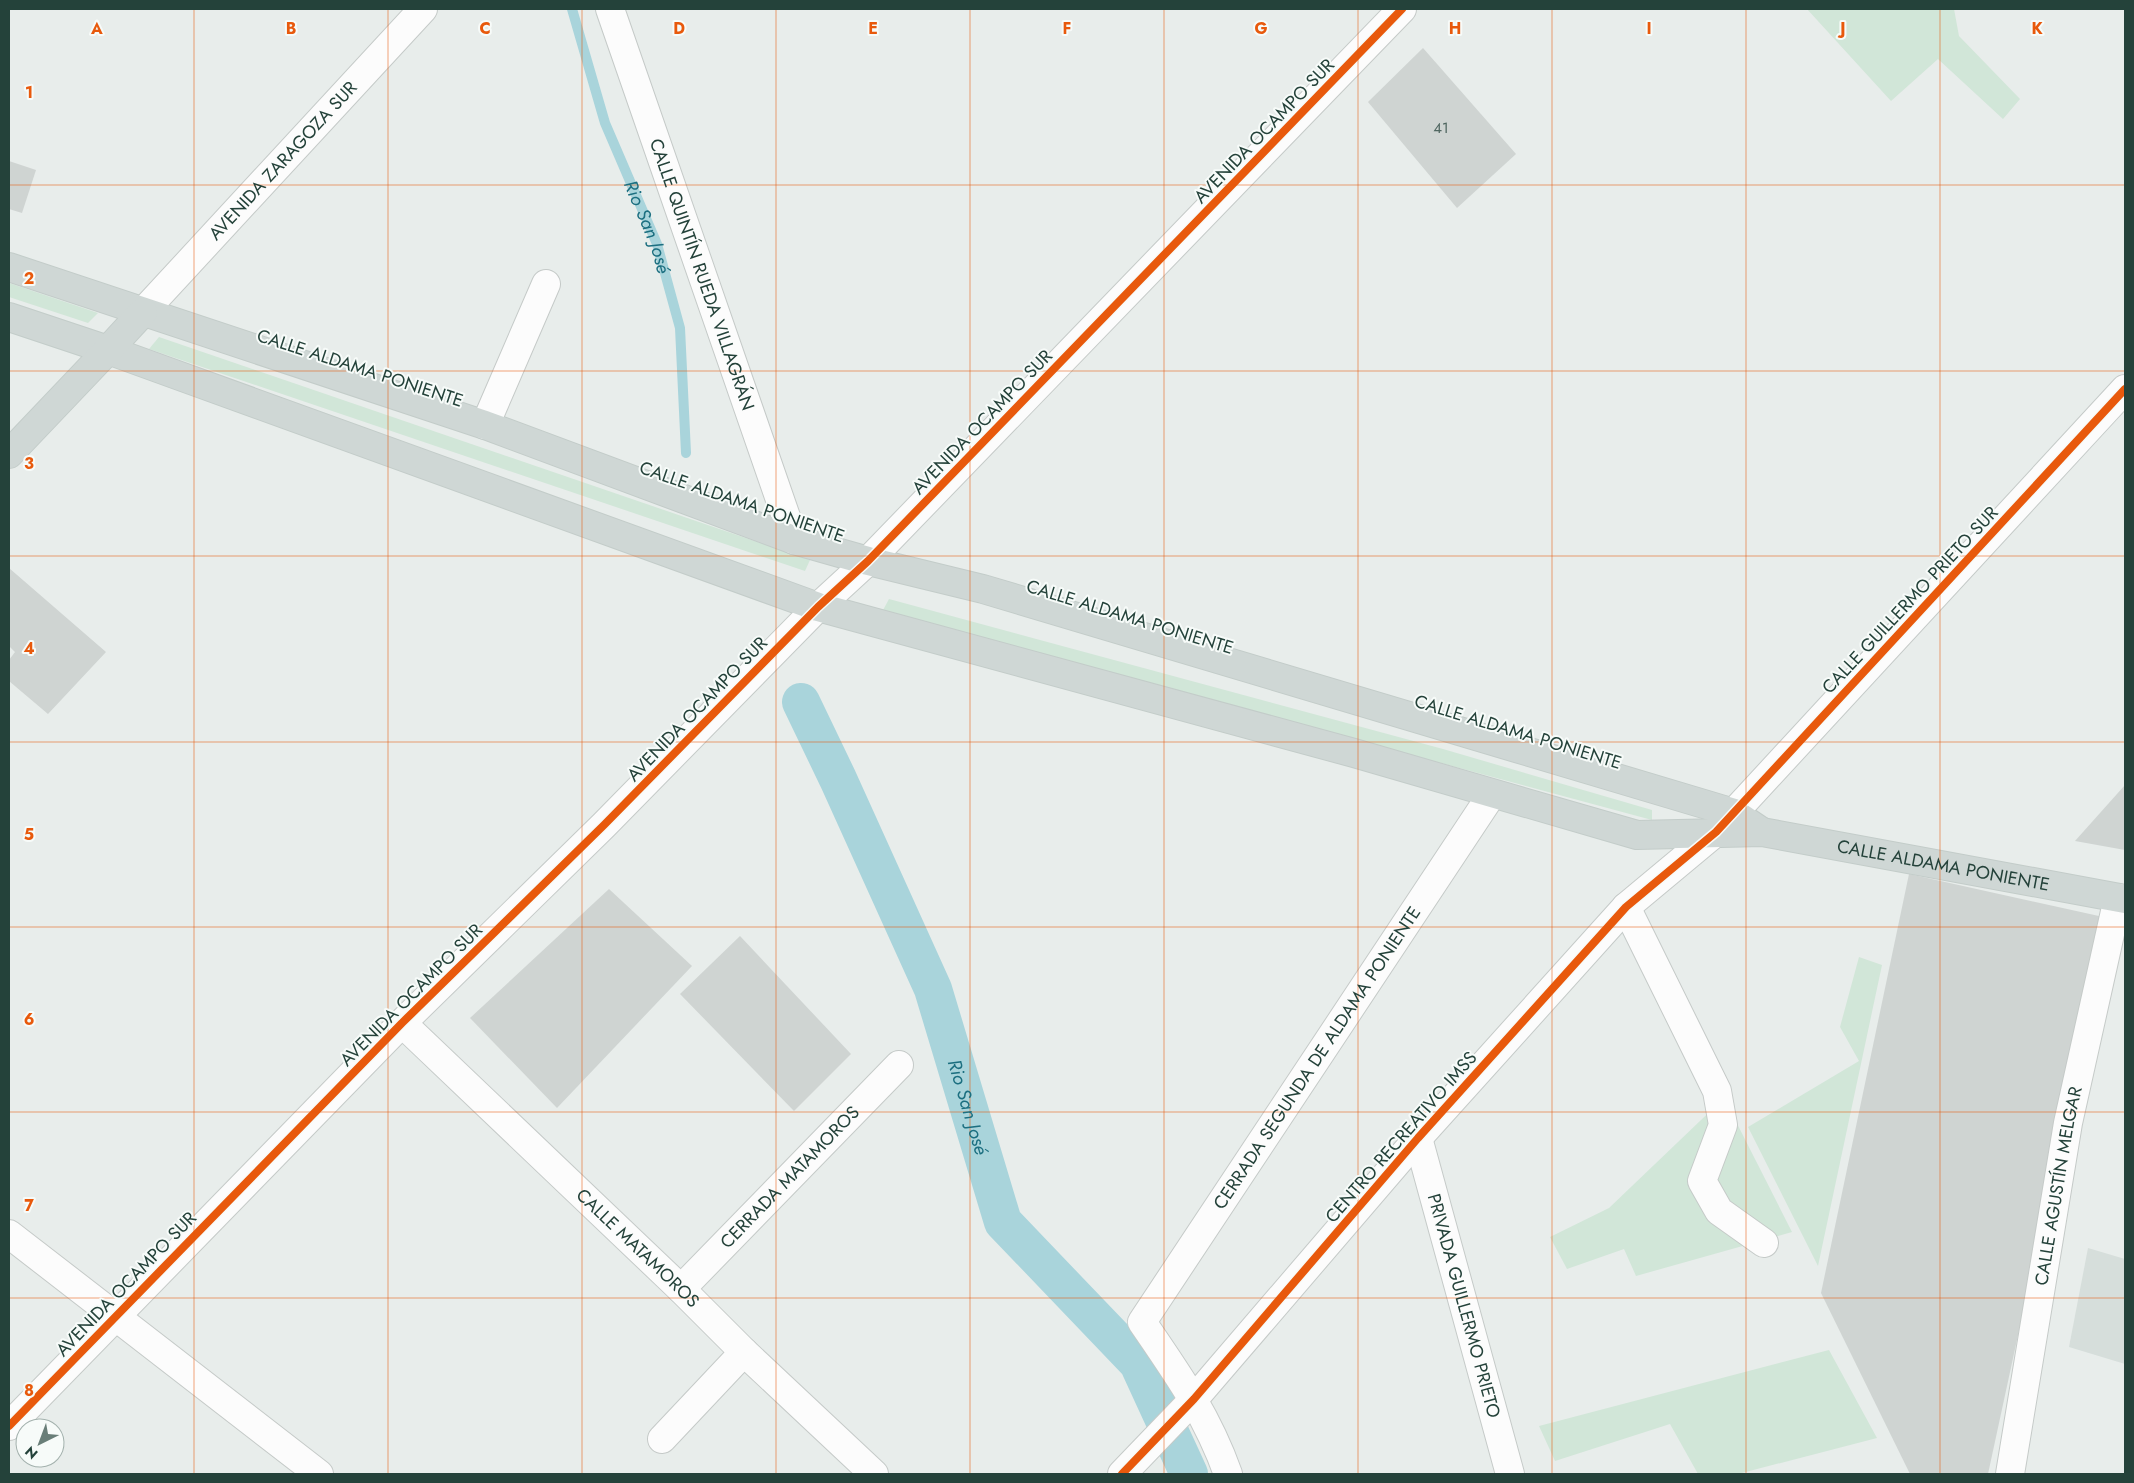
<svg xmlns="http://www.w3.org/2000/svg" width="2134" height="1483" font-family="Jost,sans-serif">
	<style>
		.built { fill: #d6dedb }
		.green { fill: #d1e6d8 }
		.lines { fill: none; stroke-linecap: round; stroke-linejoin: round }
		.stream { stroke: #a9d4db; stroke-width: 10 }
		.canal { stroke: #a9d4db; stroke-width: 38 }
		.building { fill: #cfd4d2 }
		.minor-casing { stroke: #c5cac8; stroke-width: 30 }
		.major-casing { stroke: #c3ccc9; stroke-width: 30 }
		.minor { stroke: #fcfcfc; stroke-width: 28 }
		.major { stroke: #cfd7d5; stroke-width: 28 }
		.cycleway-casing { stroke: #f7fbf9; stroke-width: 11 }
		.cycleway { stroke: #e8590c; stroke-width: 8 }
		.grid { fill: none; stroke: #e8590c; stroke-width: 1; stroke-opacity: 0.55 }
		.labels { text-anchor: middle; stroke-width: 4; stroke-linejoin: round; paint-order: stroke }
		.number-label { font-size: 15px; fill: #506761 }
		.street-label { font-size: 18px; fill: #24423a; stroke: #f7fbf9 }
		.water-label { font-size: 19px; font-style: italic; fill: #1c6f80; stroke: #f7fbf9 }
		.grid-label { font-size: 16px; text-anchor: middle; font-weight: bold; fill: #e8590c; stroke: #f7fbf9; stroke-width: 4; stroke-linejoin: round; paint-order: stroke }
	</style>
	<rect width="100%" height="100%" fill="#e8edeb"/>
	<path class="built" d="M 2088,1248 L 2125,1259 L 2125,1364 L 2069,1347 Z"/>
	<g class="green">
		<path d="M 1807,9 L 1954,9 L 1959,36 L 2020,99 L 2003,119 L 1938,59 L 1891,101 Z"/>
		<path d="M 9,283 L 98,313 L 88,323 L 9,297 Z"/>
		<path d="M 159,337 L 810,560 L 805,571 L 149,349 Z"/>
		<path d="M 889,599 L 1443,749 L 1652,810 L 1652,820 L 882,612 Z"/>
		<path d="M 1859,957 L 1882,965 L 1818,1266 L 1748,1127 L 1859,1061 L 1840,1027 Z"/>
		<path d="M 1724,1098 L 1792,1232 L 1636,1276 L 1624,1249 L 1567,1269 L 1550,1237 L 1609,1208 Z"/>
		<path d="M 1829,1350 L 1877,1438 L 1738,1474 L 1698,1474 L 1670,1424 L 1555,1461 L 1539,1426 Z"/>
	</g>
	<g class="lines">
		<path class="stream" id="s1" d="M 572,9 L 605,123 L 657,244 L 680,328 L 686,453"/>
		<path class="canal" id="s2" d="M 801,702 L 838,779 L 933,989 L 1003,1222 L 1138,1363 L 1189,1474"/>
	</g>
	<g class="building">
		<path d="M 1423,48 L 1516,154 L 1457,208 L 1368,102 Z"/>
		<path d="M 9,161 L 36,170 L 22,213 L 9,209 Z"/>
		<path d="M 9,568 L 106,652 L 48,714 L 9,681 L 9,660 L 15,652 L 9,646 Z"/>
		<path d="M 2125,785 L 2125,850 L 2075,841 Z"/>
		<path d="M 1909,874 L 2108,918 L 1988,1474 L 1910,1474 L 1821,1293 Z"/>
		<path d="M 609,889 L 692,966 L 557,1108 L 470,1018 Z"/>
		<path d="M 740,936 L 851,1054 L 794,1111 L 680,994 Z"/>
	</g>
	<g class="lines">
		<defs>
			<g id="minor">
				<path id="s3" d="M 610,9 L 794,540"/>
				<path id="s4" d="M 143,312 L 423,9"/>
				<path d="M 485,425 L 546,284"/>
				<path d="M 1626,907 L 1717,1091 L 1723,1125 L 1702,1181 L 1719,1211 L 1764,1243"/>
				<path id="s5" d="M 402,1023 L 681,1289 L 744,1352 L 874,1474"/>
				<path id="s6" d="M 1418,1138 L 1510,1474"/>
				<path d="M 9,1234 L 319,1474"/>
				<path id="s7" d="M 681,1289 L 899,1065"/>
				<path d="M 9,1426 L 402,1023 L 604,825 L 818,607 L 868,561 L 1402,9"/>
				<path d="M 662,1439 L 744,1352"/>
				<path d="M 1122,1474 L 1194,1399 L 1418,1138 L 1626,907 L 1716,832 L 2125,389"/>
				<path id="s8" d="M 1228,1474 C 1207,1415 1177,1373 1142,1322 L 1492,794"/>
				<path id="s9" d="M 2010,1474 L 2068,1123 L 2118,898"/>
			</g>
			<g id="major">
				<path d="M 9,267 L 485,425 L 794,540 L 868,561 L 983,589 L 1734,813 L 1762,832"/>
				<path id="s10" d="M 9,317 L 108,350 L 818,607 L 1354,753 L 1637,835 L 1762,832 L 2125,899"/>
				<path d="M 9,454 L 108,350 L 143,312"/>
			</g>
		</defs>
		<use href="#minor" class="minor-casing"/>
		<use href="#major" class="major-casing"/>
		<use href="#minor" class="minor"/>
		<use href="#major" class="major"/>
		<defs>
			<g id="cycleway">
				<path d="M 9,1426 L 402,1023 L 604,825 L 818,607 L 868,561 L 1402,9"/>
				<path d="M 1122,1474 L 1194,1399 L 1418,1138 L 1626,907 L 1716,832 L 2125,389"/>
			</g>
		</defs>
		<use href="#cycleway" class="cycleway-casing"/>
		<use href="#cycleway" class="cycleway"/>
	</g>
	<path class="grid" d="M 194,9 L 194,1474M 388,9 L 388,1474M 582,9 L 582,1474M 776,9 L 776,1474M 970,9 L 970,1474M 1164,9 L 1164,1474M 1358,9 L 1358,1474M 1552,9 L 1552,1474M 1746,9 L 1746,1474M 1940,9 L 1940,1474M 9,185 L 2125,185M 9,371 L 2125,371M 9,556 L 2125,556M 9,742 L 2125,742M 9,927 L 2125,927M 9,1112 L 2125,1112M 9,1298 L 2125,1298"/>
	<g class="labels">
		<g class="number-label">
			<text x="1441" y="133">41</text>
		</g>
		<g class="street-label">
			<text transform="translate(1264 131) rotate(-46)" y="6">AVENIDA OCAMPO SUR</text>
			<text dy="6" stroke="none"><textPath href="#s4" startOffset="206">AVENIDA ZARAGOZA SUR</textPath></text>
			<text dy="6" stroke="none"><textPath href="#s3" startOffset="281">CALLE QUINTÍN RUEDA VILLAGRÁN</textPath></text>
			<text transform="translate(360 368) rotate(18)" y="6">CALLE ALDAMA PONIENTE</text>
			<text transform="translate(982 422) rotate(-46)" y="6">AVENIDA OCAMPO SUR</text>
			<text transform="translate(742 502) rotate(19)" y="6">CALLE ALDAMA PONIENTE</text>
			<text transform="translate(1910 600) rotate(-47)" y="6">CALLE GUILLERMO PRIETO SUR</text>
			<text transform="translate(1130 617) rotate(17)" y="6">CALLE ALDAMA PONIENTE</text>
			<text transform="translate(697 709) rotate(-46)" y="6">AVENIDA OCAMPO SUR</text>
			<text transform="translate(1518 732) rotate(17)" y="6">CALLE ALDAMA PONIENTE</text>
			<text dy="6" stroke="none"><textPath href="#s10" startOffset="2019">CALLE ALDAMA PONIENTE</textPath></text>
			<text transform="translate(411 995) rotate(-45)" y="6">AVENIDA OCAMPO SUR</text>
			<text dy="6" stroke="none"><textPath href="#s8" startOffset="492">CERRADA SEGUNDA DE ALDAMA PONIENTE</textPath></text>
			<text transform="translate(1401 1137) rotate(-49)" y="6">CENTRO RECREATIVO IMSS</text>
			<text dy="6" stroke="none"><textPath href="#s7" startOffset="156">CERRADA MATAMOROS</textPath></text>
			<text dy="6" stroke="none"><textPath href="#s9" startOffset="292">CALLE AGUSTÍN MELGAR</textPath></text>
			<text dy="6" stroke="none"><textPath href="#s5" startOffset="326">CALLE MATAMOROS</textPath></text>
			<text transform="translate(126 1284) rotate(-46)" y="6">AVENIDA OCAMPO SUR</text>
			<text dy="6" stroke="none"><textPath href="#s6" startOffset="174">PRIVADA GUILLERMO PRIETO</textPath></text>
		</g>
		<g class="water-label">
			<text dy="7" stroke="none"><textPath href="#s1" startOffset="231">Rio San José</textPath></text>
			<text dy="7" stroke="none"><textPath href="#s2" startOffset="439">Rio San José</textPath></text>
		</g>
	</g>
	<g class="grid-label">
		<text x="97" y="34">A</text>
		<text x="291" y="34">B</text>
		<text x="485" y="34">C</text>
		<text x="679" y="34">D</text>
		<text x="873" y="34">E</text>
		<text x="1067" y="34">F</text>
		<text x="1261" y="34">G</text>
		<text x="1455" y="34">H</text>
		<text x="1649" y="34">I</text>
		<text x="1843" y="34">J</text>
		<text x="2037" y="34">K</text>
		<text x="29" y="98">1</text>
		<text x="29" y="284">2</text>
		<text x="29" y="469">3</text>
		<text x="29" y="654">4</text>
		<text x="29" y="840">5</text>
		<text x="29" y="1025">6</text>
		<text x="29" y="1211">7</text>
		<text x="29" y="1396">8</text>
	</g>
	<rect width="2134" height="1483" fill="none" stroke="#24423a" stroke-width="20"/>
	<g transform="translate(40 1443) rotate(222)"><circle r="24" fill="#f7fbf9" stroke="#a3b1ad"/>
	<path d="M0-4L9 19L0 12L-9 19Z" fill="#697e78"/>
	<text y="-8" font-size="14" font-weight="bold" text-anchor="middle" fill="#24423a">N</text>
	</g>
</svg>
